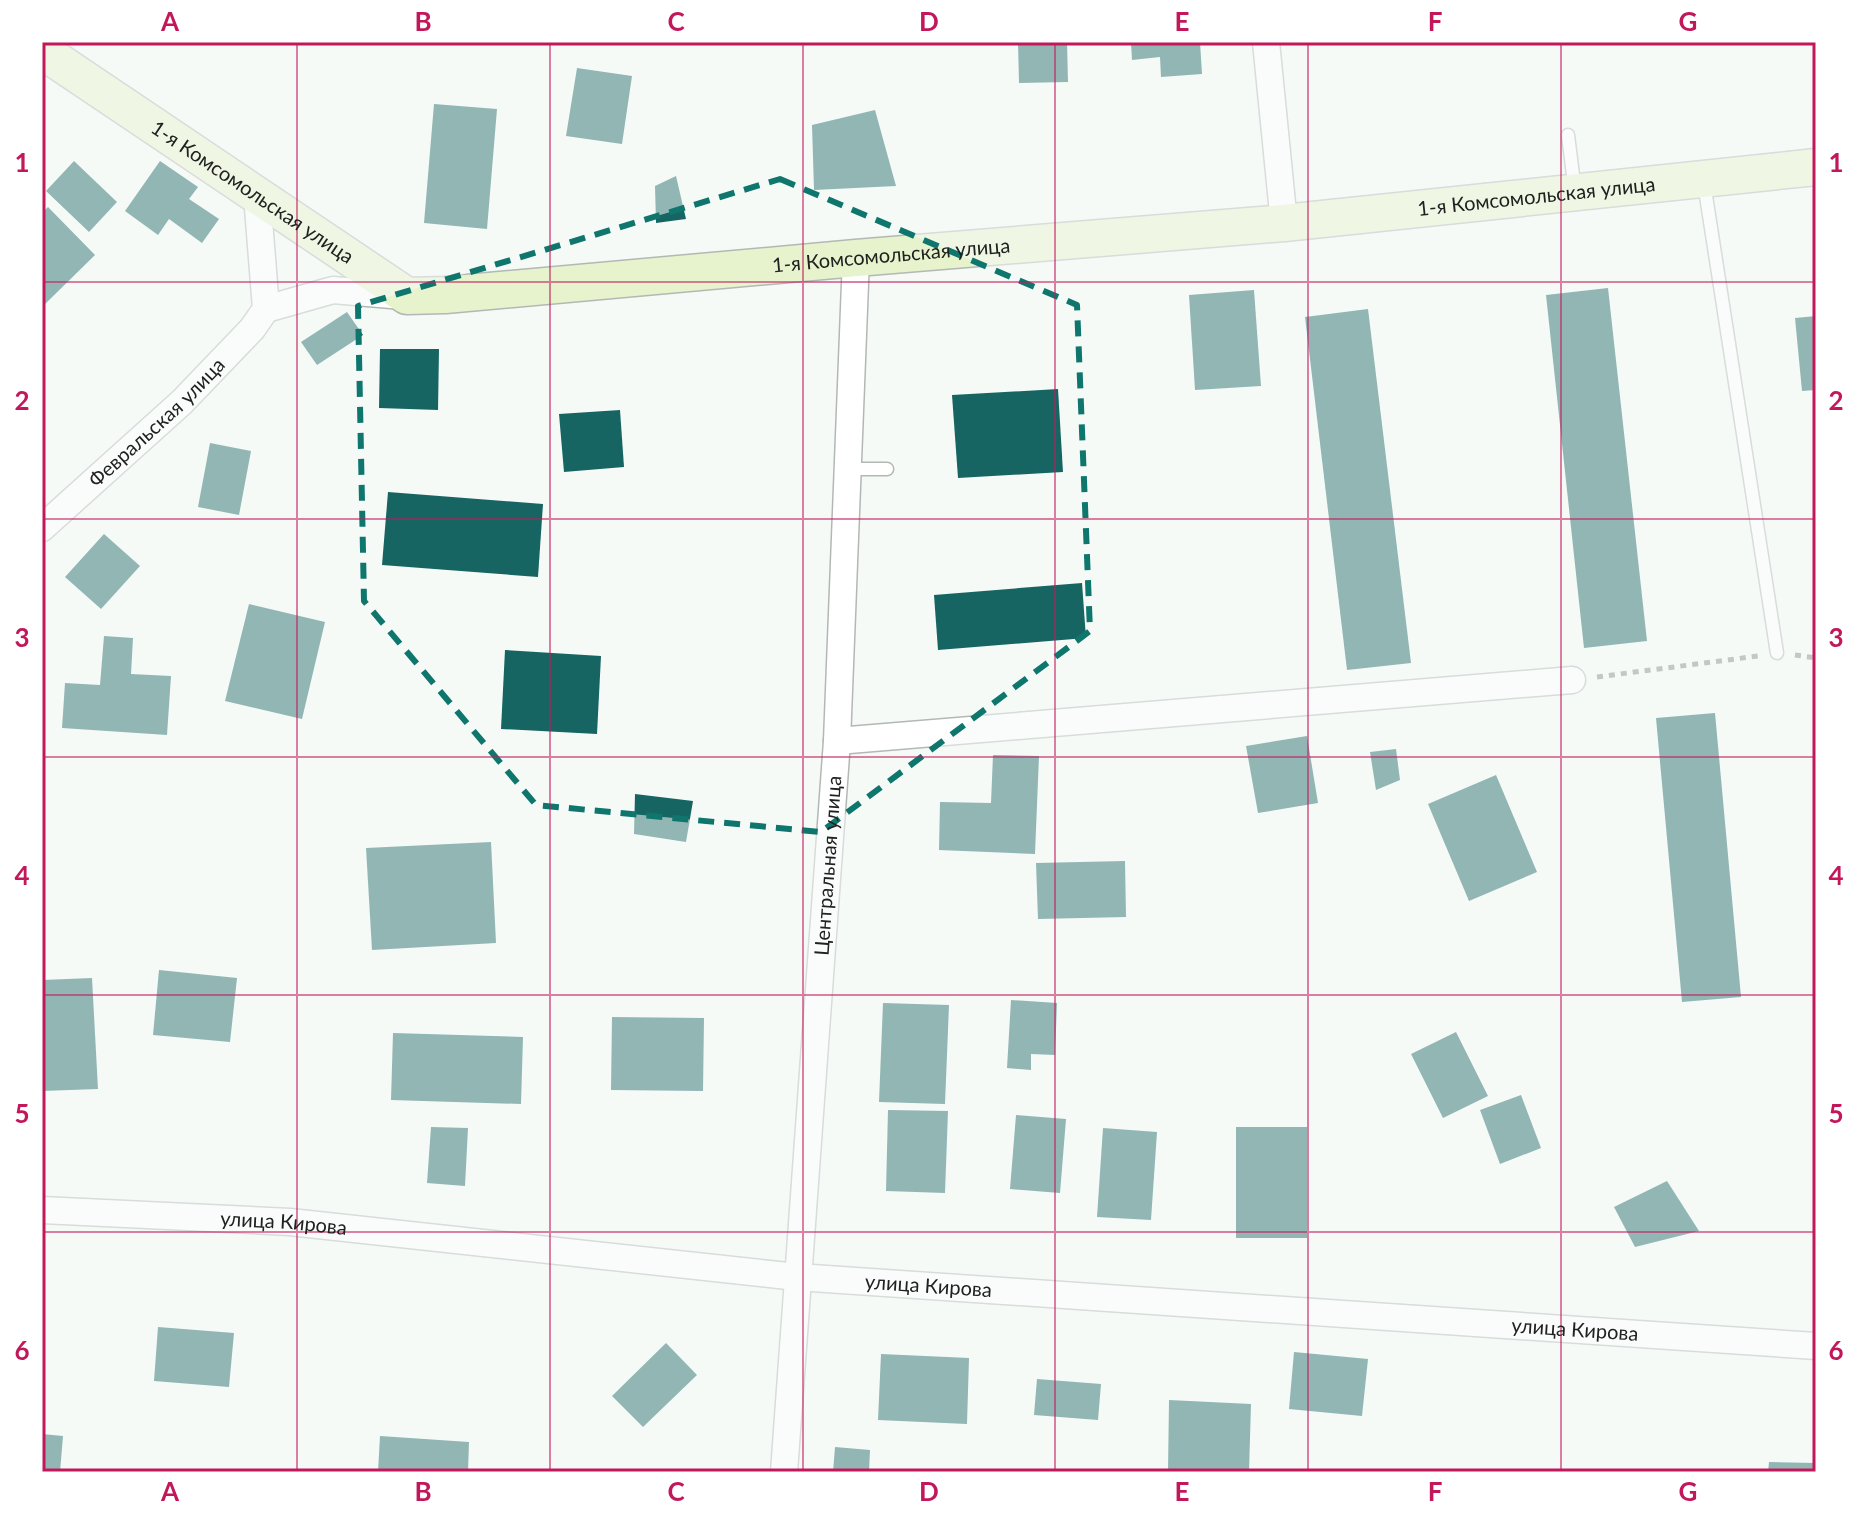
<svg xmlns="http://www.w3.org/2000/svg" width="1858" height="1514" font-family="Lato,sans-serif">
	<style>
		.building { fill: #176562 }
		.lines { fill: none; stroke-linecap: round; stroke-linejoin: round }
		.service-casing { stroke: #b3b8b5; stroke-width: 15 }
		.minor-casing { stroke: #b3b8b5; stroke-width: 29 }
		.secondary-casing { stroke: #b3b8b5; stroke-width: 39 }
		.path { stroke: #868987; stroke-width: 5; stroke-dasharray: 6 6; stroke-linecap: butt }
		.service { stroke: #fff; stroke-width: 12 }
		.minor { stroke: #fff; stroke-width: 26 }
		.secondary { stroke: #e6f3cc; stroke-width: 36 }
		.marked { fill: none; stroke: #0f766e; stroke-width: 6; stroke-dasharray: 16 10; stroke-linejoin: round }
		.grid { fill: none; stroke: #c2185b; stroke-width: 2; stroke-opacity: 0.55 }
		.labels { text-anchor: middle; stroke-width: 8; stroke-linejoin: round; paint-order: stroke }
		.street-label { font-size: 20px; fill: #202120; stroke: #fff }
		.neatline { fill: none; stroke: #c2185b; stroke-width: 3 }
		.grid-label { font-size: 26px; text-anchor: middle; font-weight: bold; fill: #c2185b }
	</style>
	<rect width="100%" height="100%" fill="#f5faf7"/>
	<g class="building">
		<path d="M 1018,42 L 1067,42 L 1068,82 L 1019,83 Z"/>
		<path d="M 1131,42 L 1200,42 L 1202,74 L 1161,77 L 1160,57 L 1132,60 Z"/>
		<path d="M 577,68 L 632,76 L 622,144 L 566,136 Z"/>
		<path d="M 434,104 L 497,109 L 487,229 L 424,223 Z"/>
		<path d="M 875,110 L 896,186 L 814,190 L 812,125 Z"/>
		<path d="M 74,161 L 117,202 L 89,232 L 46,191 Z"/>
		<path d="M 160,161 L 198,187 L 189,199 L 219,219 L 202,243 L 169,219 L 158,235 L 125,211 Z"/>
		<path d="M 676,176 L 686,219 L 656,223 L 655,186 Z"/>
		<path d="M 48,207 L 95,255 L 42,307 L 42,213 Z"/>
		<path d="M 1608,288 L 1647,641 L 1584,648 L 1546,295 Z"/>
		<path d="M 1254,290 L 1261,386 L 1195,390 L 1189,295 Z"/>
		<path d="M 1368,309 L 1411,663 L 1347,670 L 1305,317 Z"/>
		<path d="M 347,312 L 363,335 L 317,365 L 301,342 Z"/>
		<path d="M 1816,316 L 1816,390 L 1802,391 L 1795,318 Z"/>
		<path d="M 380,349 L 439,349 L 438,410 L 379,408 Z"/>
		<path d="M 1058,389 L 1063,472 L 958,478 L 952,395 Z"/>
		<path d="M 620,410 L 624,467 L 564,472 L 559,414 Z"/>
		<path d="M 210,443 L 251,451 L 239,515 L 198,507 Z"/>
		<path d="M 388,492 L 543,504 L 538,577 L 382,565 Z"/>
		<path d="M 104,534 L 140,566 L 101,609 L 65,577 Z"/>
		<path d="M 1082,583 L 1086,638 L 938,650 L 934,595 Z"/>
		<path d="M 249,604 L 325,622 L 302,719 L 225,701 Z"/>
		<path d="M 104,636 L 133,638 L 131,674 L 171,676 L 167,735 L 62,728 L 65,683 L 100,685 Z"/>
		<path d="M 505,650 L 601,656 L 597,734 L 501,729 Z"/>
		<path d="M 1715,713 L 1741,997 L 1682,1002 L 1656,718 Z"/>
		<path d="M 1307,736 L 1318,803 L 1258,813 L 1246,746 Z"/>
		<path d="M 1396,749 L 1400,780 L 1376,790 L 1370,752 Z"/>
		<path d="M 993,755 L 1039,756 L 1035,854 L 939,850 L 940,802 L 991,803 Z"/>
		<path d="M 1496,775 L 1537,872 L 1469,901 L 1428,804 Z"/>
		<path d="M 635,794 L 693,801 L 686,842 L 634,834 Z"/>
		<path d="M 491,842 L 496,943 L 372,950 L 366,848 Z"/>
		<path d="M 1125,861 L 1126,917 L 1038,919 L 1036,863 Z"/>
		<path d="M 159,970 L 237,978 L 230,1042 L 153,1035 Z"/>
		<path d="M 92,978 L 98,1089 L 42,1091 L 42,980 Z"/>
		<path d="M 1011,1000 L 1057,1003 L 1055,1055 L 1031,1054 L 1031,1070 L 1007,1068 Z"/>
		<path d="M 883,1003 L 949,1005 L 945,1104 L 879,1102 Z"/>
		<path d="M 612,1017 L 704,1018 L 703,1091 L 611,1090 Z"/>
		<path d="M 1456,1032 L 1488,1096 L 1443,1118 L 1411,1054 Z"/>
		<path d="M 393,1033 L 523,1037 L 521,1104 L 391,1100 Z"/>
		<path d="M 1521,1095 L 1541,1148 L 1500,1164 L 1480,1110 Z"/>
		<path d="M 888,1110 L 948,1111 L 945,1193 L 886,1191 Z"/>
		<path d="M 1016,1115 L 1066,1119 L 1060,1193 L 1010,1189 Z"/>
		<path d="M 431,1127 L 468,1128 L 465,1186 L 427,1183 Z"/>
		<rect x="1236" y="1127" width="71" height="111"/>
		<path d="M 1103,1128 L 1157,1132 L 1151,1220 L 1097,1217 Z"/>
		<path d="M 1667,1181 L 1699,1231 L 1635,1247 L 1614,1207 Z"/>
		<path d="M 158,1327 L 234,1333 L 229,1387 L 154,1381 Z"/>
		<path d="M 666,1343 L 697,1375 L 643,1427 L 612,1396 Z"/>
		<path d="M 1294,1352 L 1368,1359 L 1362,1416 L 1289,1409 Z"/>
		<path d="M 881,1354 L 969,1358 L 967,1424 L 878,1420 Z"/>
		<path d="M 1037,1379 L 1101,1384 L 1098,1420 L 1034,1415 Z"/>
		<path d="M 1169,1400 L 1251,1404 L 1249,1472 L 1168,1472 Z"/>
		<path d="M 42,1434 L 63,1436 L 60,1472 L 42,1472 Z"/>
		<path d="M 380,1436 L 469,1442 L 468,1472 L 378,1472 Z"/>
		<path d="M 835,1447 L 870,1450 L 869,1472 L 833,1472 Z"/>
		<path d="M 1769,1462 L 1816,1463 L 1816,1472 L 1768,1472 Z"/>
	</g>
	<g class="lines">
		<defs>
			<g id="service">
				<path d="M 1568,135 L 1575,191"/>
				<path d="M 1704,183 L 1777,653"/>
				<path d="M 847,469 L 887,469"/>
			</g>
			<g id="minor">
				<path d="M 1266,42 L 1284,223"/>
				<path d="M 266,309 L 333,290 L 403,296"/>
				<path id="s1" d="M 42,528 L 182,402 L 252,329 L 266,309 L 257,195"/>
				<path d="M 837,741 L 1572,680"/>
				<path id="s2" d="M 42,1210 L 290,1222 L 797,1277 L 1816,1346"/>
				<path id="s3" d="M 784,1472 L 837,741 L 856,258"/>
			</g>
			<g id="secondary">
				<path id="s4" d="M 42,47 L 50,56 L 407,296 L 445,295 L 856,258 L 1284,223 L 1816,167"/>
			</g>
		</defs>
		<use href="#service" class="service-casing"/>
		<use href="#minor" class="minor-casing"/>
		<use href="#secondary" class="secondary-casing"/>
		<g class="path">
			<path d="M 1795,655 L 1816,658"/>
			<path d="M 1597,677 L 1758,656"/>
		</g>
		<use href="#service" class="service"/>
		<use href="#minor" class="minor"/>
		<use href="#secondary" class="secondary"/>
	</g>
	<path d="M0 0H1858V1514H0ZM 780,179 L 1077,305 L 1090,631 L 821,832 L 536,805 L 364,601 L 358,306 Z" fill="#f5faf7" fill-opacity=".55" fill-rule="evenodd"/>
	<path class="marked" d="M 780,179 L 1077,305 L 1090,631 L 821,832 L 536,805 L 364,601 L 358,306 Z"/>
	<path class="grid" d="M 297,42 L 297,1472M 550,42 L 550,1472M 803,42 L 803,1472M 1055,42 L 1055,1472M 1308,42 L 1308,1472M 1561,42 L 1561,1472M 42,282 L 1816,282M 42,519 L 1816,519M 42,757 L 1816,757M 42,995 L 1816,995M 42,1232 L 1816,1232"/>
	<g class="labels">
		<g class="street-label">
			<text dy="7" stroke="none"><textPath href="#s4" startOffset="256">1-я Комсомольская улица</textPath></text>
			<text dy="7" stroke="none"><textPath href="#s4" startOffset="1576">1-я Комсомольская улица</textPath></text>
			<text dy="7" stroke="none"><textPath href="#s4" startOffset="928">1-я Комсомольская улица</textPath></text>
			<text dy="7" stroke="none"><textPath href="#s1" startOffset="156">Февральская улица</textPath></text>
			<text dy="7" stroke="none"><textPath href="#s3" startOffset="608">Центральная улица</textPath></text>
			<text dy="7" stroke="none"><textPath href="#s2" startOffset="242">улица Кирова</textPath></text>
			<text dy="7" stroke="none"><textPath href="#s2" startOffset="890">улица Кирова</textPath></text>
			<text dy="7" stroke="none"><textPath href="#s2" startOffset="1538">улица Кирова</textPath></text>
		</g>
	</g>
	<rect width="1858" height="1514" fill="none" stroke="#ffffff" stroke-width="88"/>
	<rect x="44" y="44" width="1770" height="1426" class="neatline"/>
	<g class="grid-label">
		<text x="170" y="31">A</text>
		<text x="423" y="31">B</text>
		<text x="676" y="31">C</text>
		<text x="929" y="31">D</text>
		<text x="1182" y="31">E</text>
		<text x="1435" y="31">F</text>
		<text x="1688" y="31">G</text>
		<text x="22" y="172">1</text>
		<text x="1836" y="172">1</text>
		<text x="22" y="410">2</text>
		<text x="1836" y="410">2</text>
		<text x="22" y="647">3</text>
		<text x="1836" y="647">3</text>
		<text x="22" y="885">4</text>
		<text x="1836" y="885">4</text>
		<text x="22" y="1123">5</text>
		<text x="1836" y="1123">5</text>
		<text x="22" y="1360">6</text>
		<text x="1836" y="1360">6</text>
		<text x="170" y="1501">A</text>
		<text x="423" y="1501">B</text>
		<text x="676" y="1501">C</text>
		<text x="929" y="1501">D</text>
		<text x="1182" y="1501">E</text>
		<text x="1435" y="1501">F</text>
		<text x="1688" y="1501">G</text>
	</g>
</svg>
